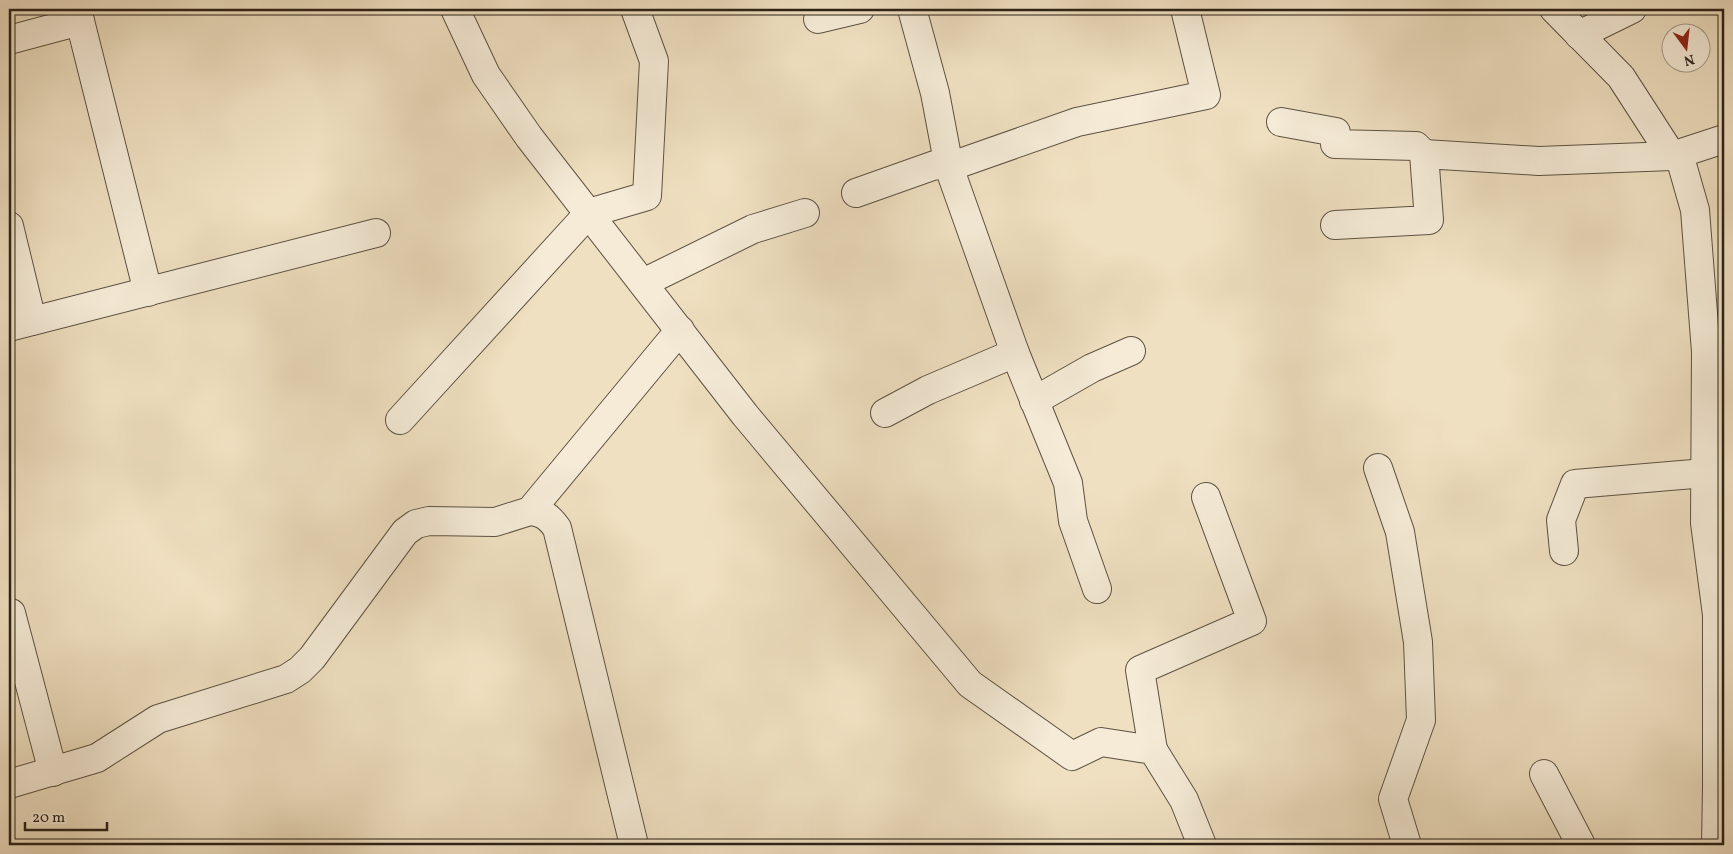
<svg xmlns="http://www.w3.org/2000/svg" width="1733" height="854" font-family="Vollkorn,serif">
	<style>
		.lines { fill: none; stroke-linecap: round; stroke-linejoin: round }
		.minor-casing { stroke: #5d5243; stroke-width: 30 }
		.minor { stroke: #f5ebd7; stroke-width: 28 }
	</style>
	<rect width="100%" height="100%" fill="#efe0c1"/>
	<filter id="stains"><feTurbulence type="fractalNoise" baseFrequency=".004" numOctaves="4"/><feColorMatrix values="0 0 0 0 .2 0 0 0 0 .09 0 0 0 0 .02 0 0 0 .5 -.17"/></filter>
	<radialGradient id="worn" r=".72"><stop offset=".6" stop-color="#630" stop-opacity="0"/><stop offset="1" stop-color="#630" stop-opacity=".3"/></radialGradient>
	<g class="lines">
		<defs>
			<g id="minor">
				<path d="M 455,9 L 486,75 L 529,137 L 745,415 L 970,684 L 1072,756 L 1101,742 L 1153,750 L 1184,800 L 1202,845"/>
				<path d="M 912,9 L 935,93 L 949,167 L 1077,122 L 1206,95 L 1185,9"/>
				<path d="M 1554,9 L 1621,77 L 1672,156 L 1724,139"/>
				<path d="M 818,19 L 860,9"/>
				<path d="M 80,21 L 148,292"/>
				<path d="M 1579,35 L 1632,9"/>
				<path d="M 9,40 L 80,21 L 76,9"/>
				<path d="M 1281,122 L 1336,132 L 1335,144 L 1416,146 L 1424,154"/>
				<path d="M 1679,154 L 1695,210 L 1706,352 L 1705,523 L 1717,615 L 1717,787 L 1724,787"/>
				<path d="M 856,193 L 935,165 L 949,167 L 1015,353 L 928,390 L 885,413"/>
				<path d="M 1335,225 L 1429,220 L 1424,154 L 1539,161 L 1672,156"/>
				<path d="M 9,226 L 32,321"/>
				<path d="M 643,283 L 753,229 L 805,213"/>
				<path d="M 9,327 L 376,233"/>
				<path d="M 1015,353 L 1068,483 L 1073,521 L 1097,589"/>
				<path d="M 1034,401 L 1092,368 L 1131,351"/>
				<path d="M 400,420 L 589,213 L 647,196 L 654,61 L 635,9"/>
				<path d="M 1378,468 L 1400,532 L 1418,642 L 1421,720 L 1393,799 L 1407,845"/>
				<path d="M 530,511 C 544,513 549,517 557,528 L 634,845"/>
				<path d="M 1564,551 L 1561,520 L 1575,484 L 1705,473"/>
				<path d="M 11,613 L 53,772"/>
				<path d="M 1153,750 L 1140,670 L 1252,621 L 1206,497"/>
				<path d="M 1544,774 L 1581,845"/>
				<path d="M 9,784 L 97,758 L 158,719 L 286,679 L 300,670 L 312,658 L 405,532 L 416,524 L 429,521 L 495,522 L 530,511 L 680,330"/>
				<path d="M 1716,845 L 1717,787"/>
			</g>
		</defs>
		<use href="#minor" class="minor-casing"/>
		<use href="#minor" class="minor"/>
	</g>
	<rect width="1733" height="854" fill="none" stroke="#efe0c1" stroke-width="30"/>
	<rect x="10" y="10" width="1713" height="834" fill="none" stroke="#2c2219" stroke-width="2.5"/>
	<rect x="15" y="15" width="1703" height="824" fill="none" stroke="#2c2219"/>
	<g transform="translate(1686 48) rotate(165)"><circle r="24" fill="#f5ebd7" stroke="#a59b8b"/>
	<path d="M0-4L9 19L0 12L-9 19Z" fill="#8f2418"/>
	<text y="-8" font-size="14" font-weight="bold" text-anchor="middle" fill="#2c2219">N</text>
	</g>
	<path d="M25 822v8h82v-8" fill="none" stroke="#2c2219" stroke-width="2.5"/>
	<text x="32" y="822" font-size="15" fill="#2c2219" stroke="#f5ebd7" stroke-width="4" paint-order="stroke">20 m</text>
	<rect width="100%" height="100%" filter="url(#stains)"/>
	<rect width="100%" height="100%" fill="url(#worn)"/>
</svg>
